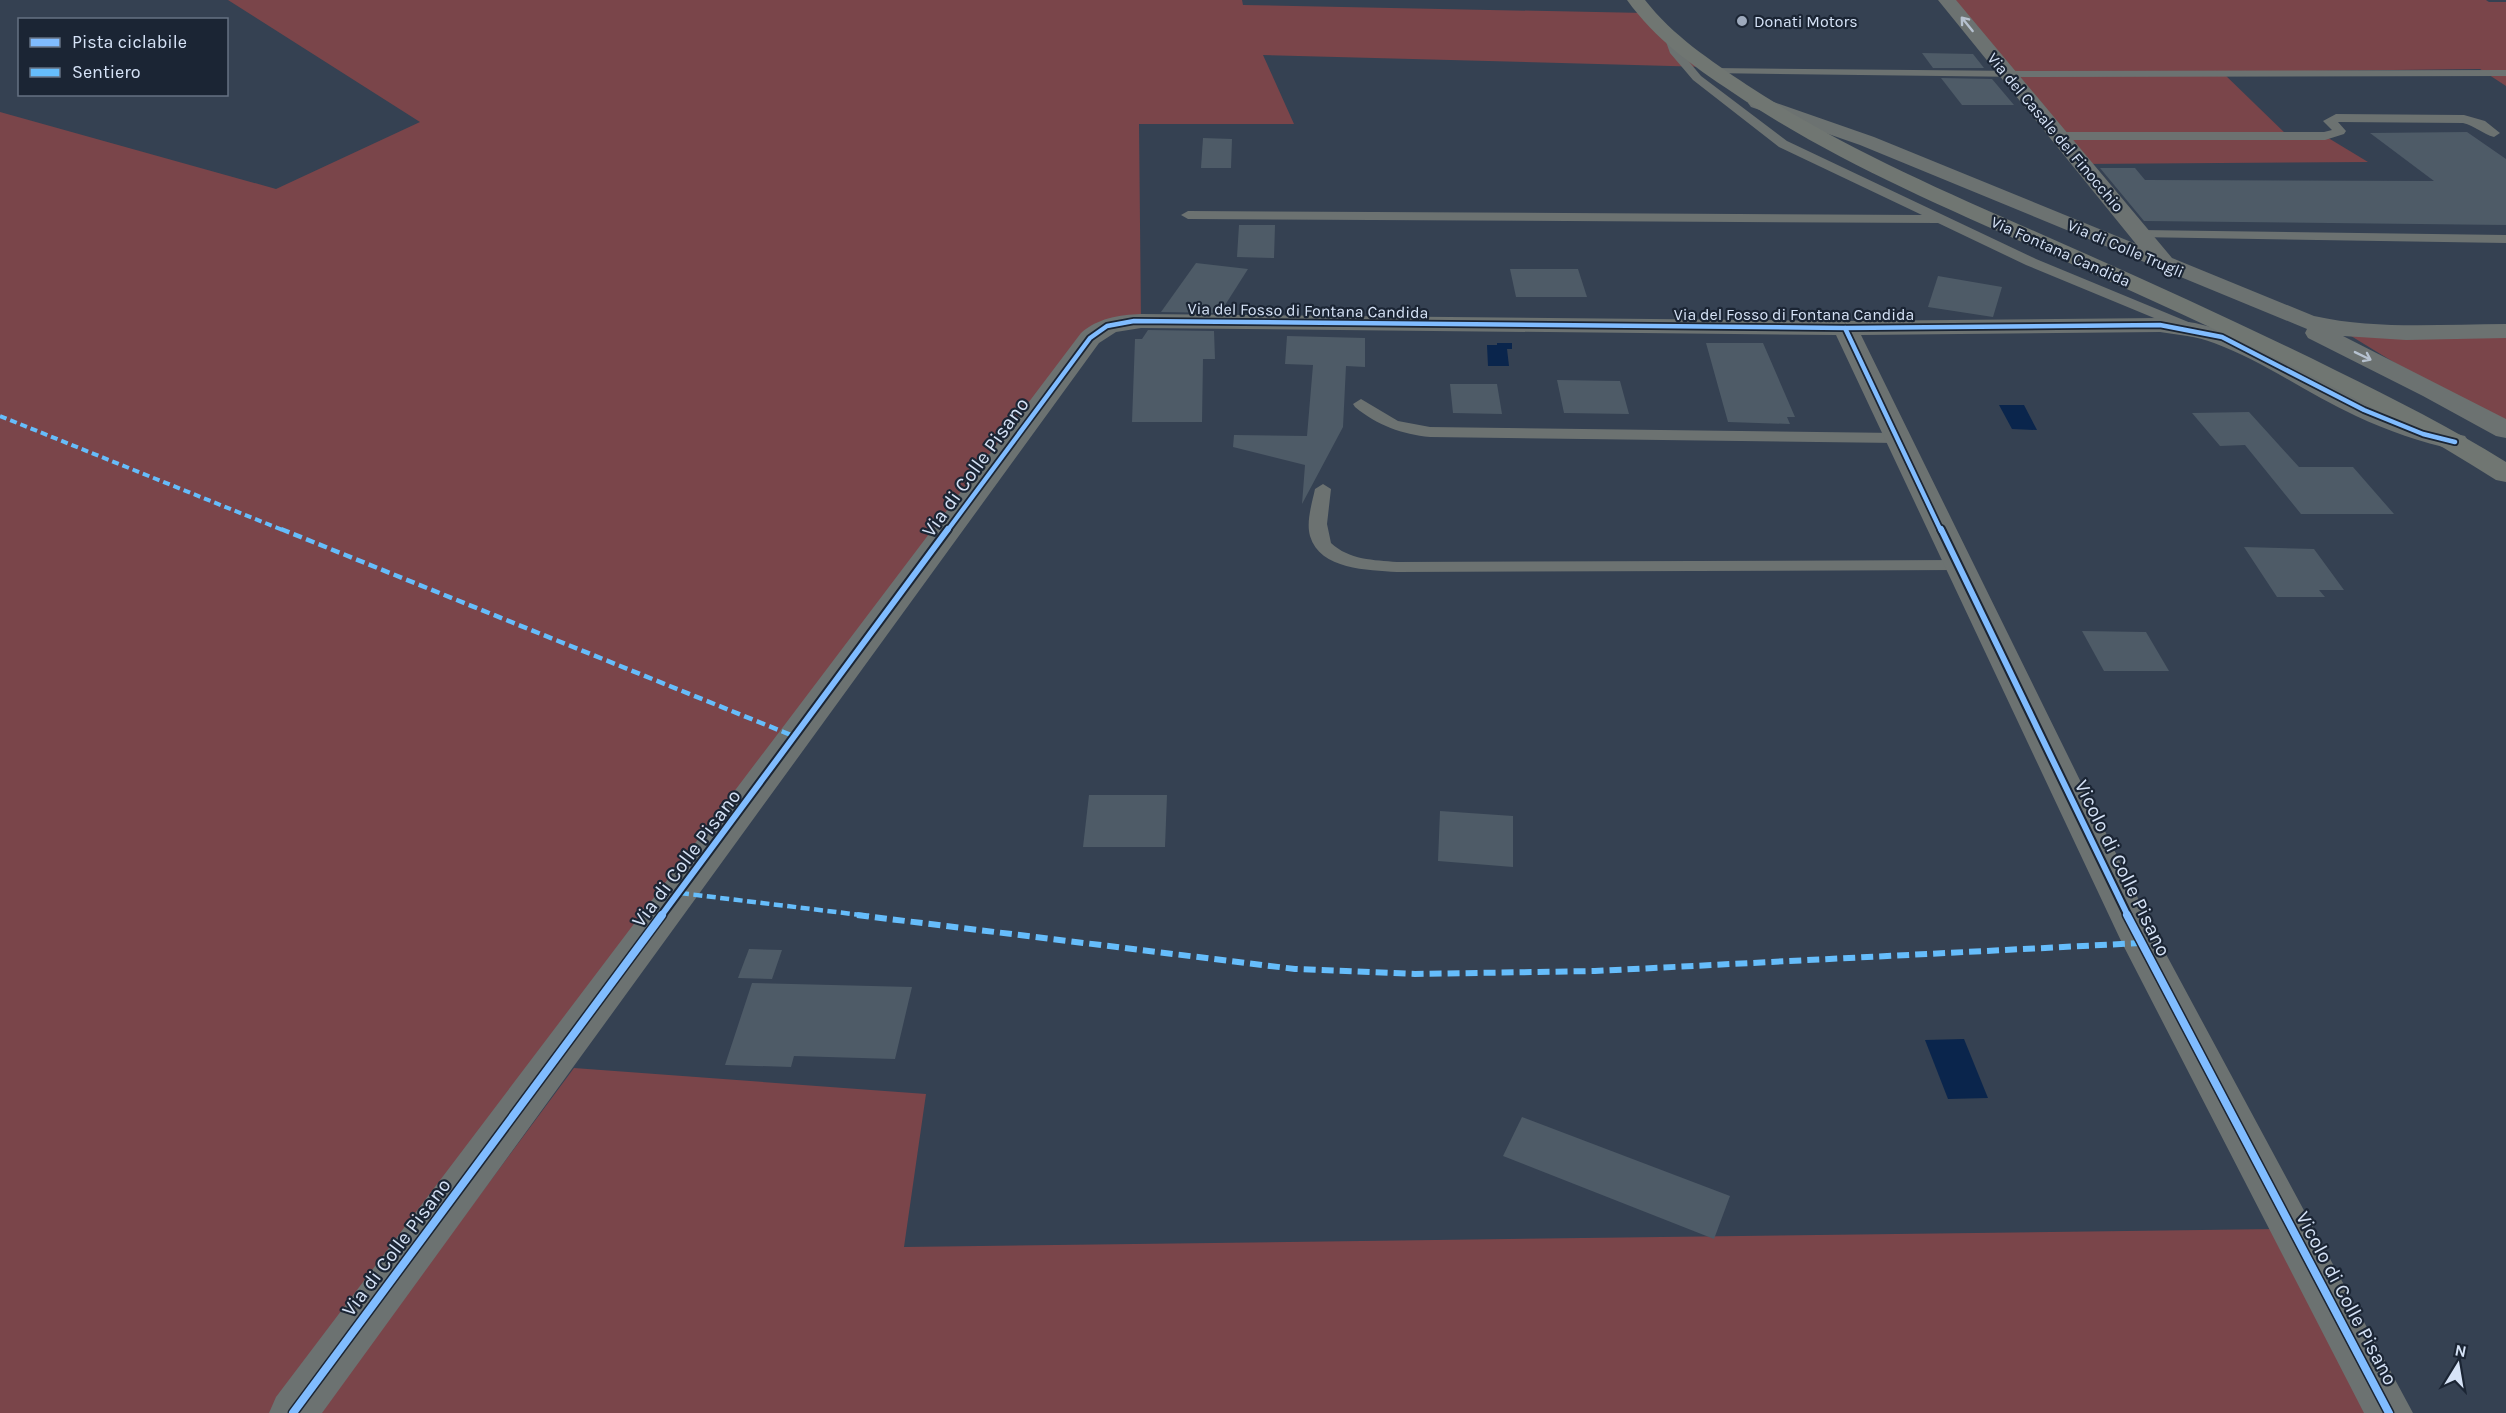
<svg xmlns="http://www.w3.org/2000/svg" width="2506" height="1413" font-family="Karla,sans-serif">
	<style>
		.green { fill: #7a454a }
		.water { fill: #0a254c }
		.building { fill: #4e5b67 }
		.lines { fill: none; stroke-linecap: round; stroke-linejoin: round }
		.lane { fill: #6c7271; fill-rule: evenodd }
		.street { fill: #6c7271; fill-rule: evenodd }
		.secondary { fill: #707672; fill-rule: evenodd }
		.quiet-far2 { stroke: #66bdfb; stroke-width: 4; stroke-dasharray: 7 4; stroke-linecap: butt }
		.quiet-far1 { stroke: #66bdfb; stroke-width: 4.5; stroke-dasharray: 9 4.5; stroke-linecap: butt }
		.quiet { stroke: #66bdfb; stroke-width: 6; stroke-dasharray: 12 6; stroke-linecap: butt }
		.cycleway-far2-casing { stroke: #1b2534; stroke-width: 8 }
		.cycleway-far1-casing { stroke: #1b2534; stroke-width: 10 }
		.cycleway-casing { stroke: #1b2534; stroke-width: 11 }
		.cycleway-far2 { stroke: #80bcff; stroke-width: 4.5 }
		.cycleway-far1 { stroke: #80bcff; stroke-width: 6 }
		.cycleway { stroke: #80bcff; stroke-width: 8 }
		.oneway { stroke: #b6c1cf }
		.poi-dot { fill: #9eaabd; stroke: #1b2534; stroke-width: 2 }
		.labels { text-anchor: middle; stroke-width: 4.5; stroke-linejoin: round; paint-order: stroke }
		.far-poi-label { font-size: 16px; fill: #d6e3f7; stroke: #1b2534; text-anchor: start }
		.far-street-label { font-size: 16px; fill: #d6e3f7; stroke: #1b2534 }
		.street-label { font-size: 20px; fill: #d6e3f7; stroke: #1b2534 }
	</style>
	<rect width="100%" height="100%" fill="#354152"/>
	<g class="green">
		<path d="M 228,0 L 1242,0 L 1243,5 L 1645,13 L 1707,67 L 1263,55 L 1294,124 L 1139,124 L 1141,321 L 1108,325 L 293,1413 L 0,1413 L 0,112 L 276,189 L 420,122 Z"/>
		<path d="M 1947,0 L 2486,0 L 2489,2 L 2506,2 L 2506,86 L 2480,69 L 2222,72 L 2288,136 L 2325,136 L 2368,162 L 2082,164 Z"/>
		<path d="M 2338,328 L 2506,331 L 2506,420 L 2488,420 Z"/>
		<path d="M 574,1068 L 926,1094 L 904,1247 L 2276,1229 L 2378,1413 L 318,1413 Z"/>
	</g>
	<g class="water">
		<path d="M 1497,343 L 1512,343 L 1512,349 L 1507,349 L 1509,366 L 1488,366 L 1487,345 L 1497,345 Z"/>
		<path d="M 1999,405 L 2024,405 L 2037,430 L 2012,429 Z"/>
		<path d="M 1964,1039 L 1988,1098 L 1948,1099 L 1925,1040 Z"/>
	</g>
	<g class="building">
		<path d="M 1922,53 L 1973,54 L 1984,68 L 1933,68 Z"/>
		<path d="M 1941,78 L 1992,79 L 2014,105 L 1962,105 Z"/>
		<path d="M 2467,132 L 2506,159 L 2506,225 L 2144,221 L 2100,168 L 2135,168 L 2145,180 L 2434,181 L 2370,133 Z"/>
		<path d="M 1203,138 L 1232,139 L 1231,168 L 1201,168 Z"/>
		<path d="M 1239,225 L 1275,225 L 1274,258 L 1237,257 Z"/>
		<path d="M 1196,263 L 1248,269 L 1220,313 L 1161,312 Z"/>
		<path d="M 1510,269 L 1578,269 L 1587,297 L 1516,297 Z"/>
		<path d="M 1938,276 L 2002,287 L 1993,317 L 1928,307 Z"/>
		<path d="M 1148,330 L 1214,331 L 1215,359 L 1203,359 L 1202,422 L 1132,422 L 1135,339 L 1142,339 Z"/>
		<path d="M 1287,336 L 1365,338 L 1365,367 L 1346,366 L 1343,427 L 1302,504 L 1305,465 L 1233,447 L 1234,435 L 1307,436 L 1313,365 L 1285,364 Z"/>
		<path d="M 1706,343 L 1763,343 L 1795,417 L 1787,417 L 1790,424 L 1728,422 Z"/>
		<path d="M 1557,380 L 1620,381 L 1629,414 L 1564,413 Z"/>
		<path d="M 1450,384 L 1497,384 L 1502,414 L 1453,413 Z"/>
		<path d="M 2249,412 L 2299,467 L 2353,467 L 2394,514 L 2301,514 L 2245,445 L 2220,446 L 2192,413 Z"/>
		<path d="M 2244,547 L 2314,549 L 2344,590 L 2319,590 L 2325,597 L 2277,597 Z"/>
		<path d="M 2082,631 L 2146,632 L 2169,671 L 2104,671 Z"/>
		<path d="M 1089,795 L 1167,795 L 1165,847 L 1083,847 Z"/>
		<path d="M 1440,811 L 1513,816 L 1513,867 L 1438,861 Z"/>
		<path d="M 749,949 L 782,950 L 772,979 L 738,978 Z"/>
		<path d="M 752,983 L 912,987 L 895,1059 L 794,1056 L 791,1067 L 725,1065 Z"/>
		<path d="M 1522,1117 L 1730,1196 L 1714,1239 L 1503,1156 Z"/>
	</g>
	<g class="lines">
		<g class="lane">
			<path d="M 1670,36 L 1674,37 L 1681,52 L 1701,76 L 1787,141 L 2036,259 L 2198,326 L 2200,329 L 2193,333 L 2188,332 L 2026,265 L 1938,223 L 1188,219 L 1181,215 L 1188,211 L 1922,215 L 1779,147 L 1693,80 L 1670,53 L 1665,39 Z"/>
			<path d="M 1712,68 L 2024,71 L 2506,70 L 2506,76 L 2024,77 L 1708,73 L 1706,71 Z"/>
			<path d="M 2336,114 L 2464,115 L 2485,121 L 2500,133 L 2494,137 C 2483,134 2475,126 2463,123 L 2338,122 L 2346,131 L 2344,134 L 2325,140 L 2059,140 L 2053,136 L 2059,132 L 2324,132 L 2332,130 L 2323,121 Z"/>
			<path d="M 2141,230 L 2506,235 L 2506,243 L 2136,237 L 2134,234 Z"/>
			<path d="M 1361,399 L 1398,421 L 1430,427 L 1897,433 L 1905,438 L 1897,443 L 1430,437 C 1402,434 1378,426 1355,407 L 1353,404 Z"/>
			<path d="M 1323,484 L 1331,489 L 1327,524 L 1331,543 C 1349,560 1374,560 1397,562 L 1957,560 L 1963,561 L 1966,565 L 1963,569 L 1957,570 L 1397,572 C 1368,570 1320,570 1310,536 C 1306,522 1312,503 1315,489 Z"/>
		</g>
		<g class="street">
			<path d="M 1938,0 L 1956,0 L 2172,258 L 2314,316 C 2377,330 2442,324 2506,324 L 2506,338 L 2406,340 L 2343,336 L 2506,419 L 2506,438 L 2496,436 L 2423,396 L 2308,338 L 2305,333 L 2307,329 L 1860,145 L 1751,107 L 1748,103 L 1751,99 L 1765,99 L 1874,137 L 2136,244 Z"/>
			<path d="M 1141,314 L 1845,321 L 2160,318 L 2195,323 L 2231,332 L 2374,404 L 2433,428 L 2465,436 L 2469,442 L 2465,448 L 2455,450 C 2421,442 2388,431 2356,416 C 2308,394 2263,361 2214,343 C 2197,336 2178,335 2160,332 L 1861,335 L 2160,943 L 2413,1413 L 2364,1413 L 2122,943 L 1836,335 L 1141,328 L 1116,332 L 1099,343 L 322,1413 L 269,1413 L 276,1397 L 1081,333 C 1098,318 1119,315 1141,314 Z"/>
		</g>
		<path class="secondary" d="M 1627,0 L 1645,0 C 1673,36 1710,60 1747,85 C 1847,151 1958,197 2068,246 C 2159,286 2248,327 2337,371 C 2394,399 2452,428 2506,462 L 2506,482 L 2496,480 C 2365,396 2218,330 2076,266 C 1959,213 1839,165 1732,92 C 1693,66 1655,39 1627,0 Z"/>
		<path class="quiet-far2" d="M 0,416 L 285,531"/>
		<g class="quiet-far1">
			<path d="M 281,529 L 796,737"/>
			<path d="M 680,893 L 869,916"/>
		</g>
		<path class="quiet" d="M 857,915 L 1295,969 L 1415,974 L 1595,971 L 2141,943"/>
		<defs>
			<g id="cycleway-far2">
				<path d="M 1845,328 L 1941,531"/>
				<path d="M 947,531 L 1090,338 L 1107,326 L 1134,321 L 1845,328 L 2160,325 L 2222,337 L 2364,410 L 2423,434 L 2455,442"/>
			</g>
			<g id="cycleway-far1">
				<path d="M 1941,529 L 2128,916"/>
				<path d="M 661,916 L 948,529"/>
			</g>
			<g id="cycleway">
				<path d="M 2127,915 L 2389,1413"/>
				<path d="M 293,1413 L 662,915"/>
			</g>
		</defs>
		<use href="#cycleway-far2" class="cycleway-far2-casing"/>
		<use href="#cycleway-far1" class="cycleway-far1-casing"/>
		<use href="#cycleway" class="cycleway-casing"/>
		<use href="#cycleway-far2" class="cycleway-far2"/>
		<use href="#cycleway-far1" class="cycleway-far1"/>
		<use href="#cycleway" class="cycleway"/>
	</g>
	<defs><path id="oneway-shaft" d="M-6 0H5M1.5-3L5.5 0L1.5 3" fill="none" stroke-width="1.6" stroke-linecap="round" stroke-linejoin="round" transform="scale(1.5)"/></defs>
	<g class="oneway">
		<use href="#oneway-shaft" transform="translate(1967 24) rotate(-129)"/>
		<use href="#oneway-shaft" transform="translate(2363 356) rotate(26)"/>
	</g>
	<circle class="poi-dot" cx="1742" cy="21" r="6"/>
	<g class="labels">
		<g class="far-poi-label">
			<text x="1754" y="27">Donati Motors</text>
		</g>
		<g class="far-street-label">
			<text transform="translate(2056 132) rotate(50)" y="6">Via del Casale del Finocchio</text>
			<text transform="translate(2126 248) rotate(23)" y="6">Via di Colle Trugli</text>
			<text transform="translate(2061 251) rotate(24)" y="6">Via Fontana Candida</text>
			<text transform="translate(1308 310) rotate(1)" y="6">Via del Fosso di Fontana Candida</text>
			<text x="1794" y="320">Via del Fosso di Fontana Candida</text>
		</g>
		<g class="street-label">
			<text transform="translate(975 467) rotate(-54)" y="7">Via di Colle Pisano</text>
			<text transform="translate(686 858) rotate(-53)" y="7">Via di Colle Pisano</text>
			<text transform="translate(2123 868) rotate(64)" y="7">Vicolo di Colle Pisano</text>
			<text transform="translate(396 1247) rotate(-53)" y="7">Via di Colle Pisano</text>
			<text transform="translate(2347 1298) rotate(62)" y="7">Vicolo di Colle Pisano</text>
		</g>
	</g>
	<rect x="18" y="18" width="210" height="78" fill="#1b2534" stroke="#667182" stroke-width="1.5"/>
	<rect x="30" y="38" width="30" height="9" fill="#80bcff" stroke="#667182" stroke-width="1.5"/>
	<text x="72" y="48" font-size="18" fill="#d6e3f7">Pista ciclabile</text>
	<rect x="30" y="68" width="30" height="9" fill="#66bdfb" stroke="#667182" stroke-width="1.5"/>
	<text x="72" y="78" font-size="18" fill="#d6e3f7">Sentiero</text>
	<g transform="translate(2458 1365) rotate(11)" stroke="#1b2534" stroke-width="4.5" paint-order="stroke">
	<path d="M0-4.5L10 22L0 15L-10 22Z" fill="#d6e3f7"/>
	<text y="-9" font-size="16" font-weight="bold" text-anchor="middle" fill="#d6e3f7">N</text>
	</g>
</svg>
